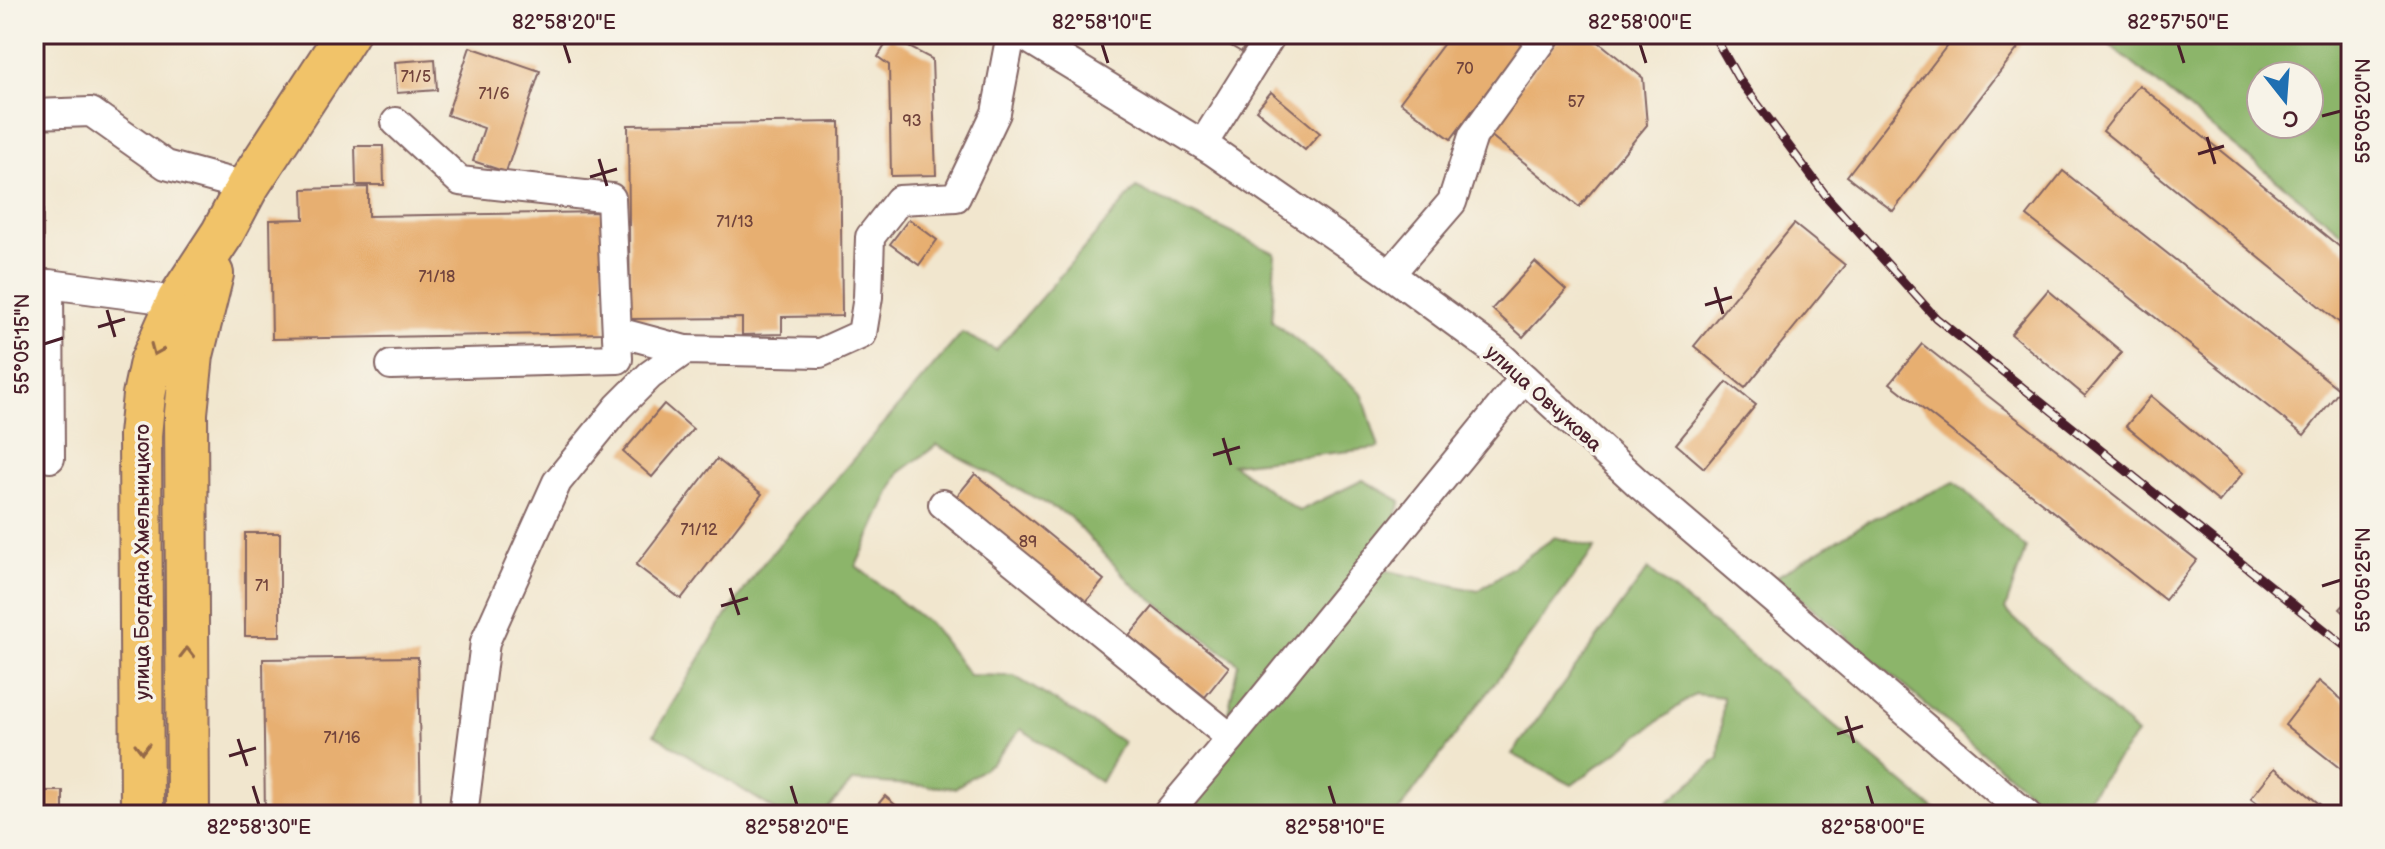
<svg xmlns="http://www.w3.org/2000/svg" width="2385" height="849" font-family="'Balsamiq Sans',sans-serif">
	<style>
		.forest { fill: #8cb56b; stroke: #6b6a4b; stroke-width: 2; fill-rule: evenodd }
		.building { fill: #e7af71 }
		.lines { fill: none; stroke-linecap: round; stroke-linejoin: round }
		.minor-casing { stroke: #846564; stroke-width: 32 }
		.highway-casing { stroke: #846564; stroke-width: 46 }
		.minor { stroke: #fff; stroke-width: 28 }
		.highway { stroke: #f1c369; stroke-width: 42 }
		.rail-casing { stroke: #4a1f2b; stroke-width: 9 }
		.rail { stroke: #f7f3e8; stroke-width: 6; stroke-dasharray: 18; stroke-linecap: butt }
		.oneway { stroke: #956947 }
		.ticks { fill: none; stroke: #4a1f2b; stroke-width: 3 }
		.labels { text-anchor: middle; stroke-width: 7; stroke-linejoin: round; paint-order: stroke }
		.number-label { font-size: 16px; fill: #71433c }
		.street-label { font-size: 20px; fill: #4a1f2b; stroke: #f7f3e8 }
		.neatline { fill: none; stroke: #4a1f2b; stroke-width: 3 }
		.ticks-label { font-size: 20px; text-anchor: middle; fill: #4a1f2b }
	</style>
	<rect width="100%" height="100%" fill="#f7f3e8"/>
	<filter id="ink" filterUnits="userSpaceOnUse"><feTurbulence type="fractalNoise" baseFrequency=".0125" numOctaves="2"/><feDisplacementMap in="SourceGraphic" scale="16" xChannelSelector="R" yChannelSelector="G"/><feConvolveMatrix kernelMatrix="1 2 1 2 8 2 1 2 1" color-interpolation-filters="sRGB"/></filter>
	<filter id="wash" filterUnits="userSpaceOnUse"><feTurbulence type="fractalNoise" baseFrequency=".006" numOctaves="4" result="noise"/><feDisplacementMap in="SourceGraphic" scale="32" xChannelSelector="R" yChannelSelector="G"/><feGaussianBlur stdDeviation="1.8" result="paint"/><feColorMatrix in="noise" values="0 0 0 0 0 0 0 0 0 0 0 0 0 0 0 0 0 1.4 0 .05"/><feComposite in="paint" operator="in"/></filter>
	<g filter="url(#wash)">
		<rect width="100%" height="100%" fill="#f1e6ce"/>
		<g class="forest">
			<path d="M 2096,34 L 2351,34 L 2351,240 ZM 2261,76 L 2309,76 L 2309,124 L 2261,124 Z"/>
			<path d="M 1136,188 L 1275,253 L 1272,321 L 1362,393 L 1379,448 L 1232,464 L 1299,511 L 1363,480 L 1401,501 L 1379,569 L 1478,591 L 1555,537 L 1595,548 L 1396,815 L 1190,815 L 1191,807 L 1224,733 L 1238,663 L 1134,586 L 1069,516 L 937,445 L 899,473 L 856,566 L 933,627 L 969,675 L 1014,676 L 1123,742 L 1101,782 L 1021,729 L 993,762 L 955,788 L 853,781 L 822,815 L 783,815 L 654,734 L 719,627 L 760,567 L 962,333 L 996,350 Z"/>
			<path d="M 1955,482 L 2026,548 L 2005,610 L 2137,734 L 2074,815 L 2056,815 L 1776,577 L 1868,521 Z"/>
			<path d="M 1648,569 L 1941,815 L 1654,815 L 1719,758 L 1723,697 L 1695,694 L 1572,785 L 1512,754 Z"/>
		</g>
		<g id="blocks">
			<g class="building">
				<path d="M 1211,34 L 1252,34 L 1241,52 Z"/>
				<path d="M 1451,34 L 1530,34 L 1451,139 L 1400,102 Z"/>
				<path d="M 1563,34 L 1589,34 L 1643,78 L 1647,125 L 1579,207 L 1484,130 Z"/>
				<path d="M 1956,34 L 2029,34 L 1893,211 L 1847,176 Z"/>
				<path d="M 890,37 L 932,59 L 936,175 L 891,176 L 889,65 L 878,57 Z"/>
				<path d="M 470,47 L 540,71 L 506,172 L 473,161 L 484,128 L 447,115 Z"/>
				<path d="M 435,59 L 437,90 L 397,93 L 395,62 Z"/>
				<path d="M 2139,85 L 2351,256 L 2351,332 L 2103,131 Z"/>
				<path d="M 1271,92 L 1320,133 L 1305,150 L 1256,110 Z"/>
				<path d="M 840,122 L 842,316 L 782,317 L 782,334 L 742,335 L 742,318 L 630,319 L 628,125 Z"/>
				<path d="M 355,146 L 383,146 L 384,185 L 356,185 Z"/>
				<rect x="34" y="158" width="9" height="83"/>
				<path d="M 2063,171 L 2340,390 L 2304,435 L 2027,216 Z"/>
				<path d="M 368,187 L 368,216 L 602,212 L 604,333 L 272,339 L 270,220 L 304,219 L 303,189 Z"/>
				<path d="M 909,219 L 937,240 L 919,265 L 890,244 Z"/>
				<path d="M 1794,224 L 1845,265 L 1745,388 L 1694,346 Z"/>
				<path d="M 1535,262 L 1566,290 L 1523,337 L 1492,309 Z"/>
				<path d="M 2048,290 L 2122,352 L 2085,396 L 2011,334 Z"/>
				<path d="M 1922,344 L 2197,560 L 2165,600 L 1890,383 Z"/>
				<path d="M 1727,382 L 1756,405 L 1704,468 L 1676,444 Z"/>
				<path d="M 2151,396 L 2243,473 L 2219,502 L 2126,426 Z"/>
				<path d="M 664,404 L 693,429 L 652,477 L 623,452 Z"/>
				<path d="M 717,459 L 762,494 L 681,599 L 636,565 Z"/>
				<path d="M 975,474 L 1104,580 L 1081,608 L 952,502 Z"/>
				<rect x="245" y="533" width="35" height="103"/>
				<path d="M 2351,597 L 2351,619 L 2340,609 Z"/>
				<path d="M 1153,607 L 1229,667 L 1205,697 L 1129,636 Z"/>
				<path d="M 418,657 L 421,815 L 265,815 L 263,659 Z"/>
				<path d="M 2319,681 L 2351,707 L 2351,777 L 2285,725 Z"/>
				<path d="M 2275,768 L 2333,815 L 2273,815 L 2251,798 Z"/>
				<rect x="34" y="791" width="29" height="23"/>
				<path d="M 885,796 L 907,815 L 869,815 Z"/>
			</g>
		</g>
	</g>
	<g filter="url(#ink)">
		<use href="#blocks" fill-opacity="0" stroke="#846564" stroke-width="2"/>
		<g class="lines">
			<defs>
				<g id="minor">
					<path d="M 1021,34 L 1213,151 L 1390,274 L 1496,352 L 1638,483 L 2027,815"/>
					<path d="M 34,114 L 91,112 L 166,165 L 247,187"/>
					<path d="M 1203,144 L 1272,34"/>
					<path d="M 1390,274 L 1452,202 L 1473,136 L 1547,34"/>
					<path d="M 618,332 L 685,350"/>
					<path d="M 391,365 L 618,359 L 611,198 L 460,181 L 396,122"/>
					<path d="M 50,458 L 49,284 L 178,301"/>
					<path d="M 943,504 L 1231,738 L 1524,378"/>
					<path d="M 463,815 L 485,642 L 557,482 L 618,407 L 650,375 L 685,350 L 820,353 L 862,334 L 868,297 L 870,237 L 899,200 L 956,197 L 996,113 L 1011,34"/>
					<path d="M 1166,815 L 1231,738"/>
				</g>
				<g id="highway">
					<path d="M 142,815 L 140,435 L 144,395 L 151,362 L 178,301 L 222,234 L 247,187 L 347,34"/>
					<path d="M 188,815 L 186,413 L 192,355 L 212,274"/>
				</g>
			</defs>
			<use href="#minor" class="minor-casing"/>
			<use href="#highway" class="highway-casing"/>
			<use href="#minor" class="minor"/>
			<use href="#highway" class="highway"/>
			<defs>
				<path id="rail" d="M 1713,34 L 1738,78 L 1827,197 L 1936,318 L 2351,651"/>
			</defs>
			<use href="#rail" class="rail-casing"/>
			<use href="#rail" class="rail"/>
		</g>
		<defs><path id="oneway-chevron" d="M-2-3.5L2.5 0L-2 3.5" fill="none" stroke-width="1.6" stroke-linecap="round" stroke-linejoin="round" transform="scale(2)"/></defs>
		<g class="oneway">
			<use href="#oneway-chevron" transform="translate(156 350) rotate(113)"/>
			<use href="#oneway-chevron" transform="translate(187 653) rotate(-90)"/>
			<use href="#oneway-chevron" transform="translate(142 748) rotate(90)"/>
		</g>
	</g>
	<path class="ticks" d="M 564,44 L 570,63M 1102,44 L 1108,63M 1640,44 L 1646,63M 2178,44 L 2184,63M 2322,116 L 2341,111M 2207,137 L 2215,164M 2198,154 L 2224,146M 599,159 L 607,186M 590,177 L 617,169M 1715,287 L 1723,314M 1705,305 L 1732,297M 107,310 L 115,337M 98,327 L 125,319M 44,344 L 63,338M 1223,438 L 1231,465M 1213,455 L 1240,447M 2322,586 L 2341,580M 730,588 L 739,615M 721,606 L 748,598M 1846,716 L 1854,743M 1837,734 L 1863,726M 238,739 L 247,766M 229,756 L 256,748M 253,786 L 259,805M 791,786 L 797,805M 1329,786 L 1335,805M 1867,786 L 1873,805"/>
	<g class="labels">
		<g class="number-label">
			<text x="1465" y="74">70</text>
			<text x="416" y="82">71/5</text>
			<text x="494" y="99">71/6</text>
			<text x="1576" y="107">57</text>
			<text x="912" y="126">93</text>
			<text x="735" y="227">71/13</text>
			<text x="437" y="282">71/18</text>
			<text x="699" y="535">71/12</text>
			<text x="1028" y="547">89</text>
			<text x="262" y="591">71</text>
			<text x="342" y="743">71/16</text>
		</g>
		<g class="street-label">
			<text transform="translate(1544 398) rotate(42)" y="7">улица Овчукова</text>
			<text transform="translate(142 562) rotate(-90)" y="7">улица Богдана Хмельницкого</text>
		</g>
	</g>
	<rect width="2385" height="849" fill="none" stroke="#f7f3e8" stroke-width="88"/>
	<g transform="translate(2285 100) rotate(163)"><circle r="38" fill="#f7f3e8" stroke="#b29e9c" stroke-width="2"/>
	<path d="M0-6L14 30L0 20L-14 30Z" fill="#1f6fb2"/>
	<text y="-12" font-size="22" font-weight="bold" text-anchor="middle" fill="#4a1f2b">С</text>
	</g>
	<rect x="44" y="44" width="2297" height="761" class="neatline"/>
	<g class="ticks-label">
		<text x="564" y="29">82°58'20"E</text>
		<text x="1102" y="29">82°58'10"E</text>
		<text x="1640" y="29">82°58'00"E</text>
		<text x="2178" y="29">82°57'50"E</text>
		<text transform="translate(2363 111) rotate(-90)" y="7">55°05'20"N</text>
		<text transform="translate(22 344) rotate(-90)" y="7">55°05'15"N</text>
		<text transform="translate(2363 580) rotate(-90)" y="7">55°05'25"N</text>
		<text x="259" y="834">82°58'30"E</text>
		<text x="797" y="834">82°58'20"E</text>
		<text x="1335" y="834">82°58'10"E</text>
		<text x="1873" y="834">82°58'00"E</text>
	</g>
</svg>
